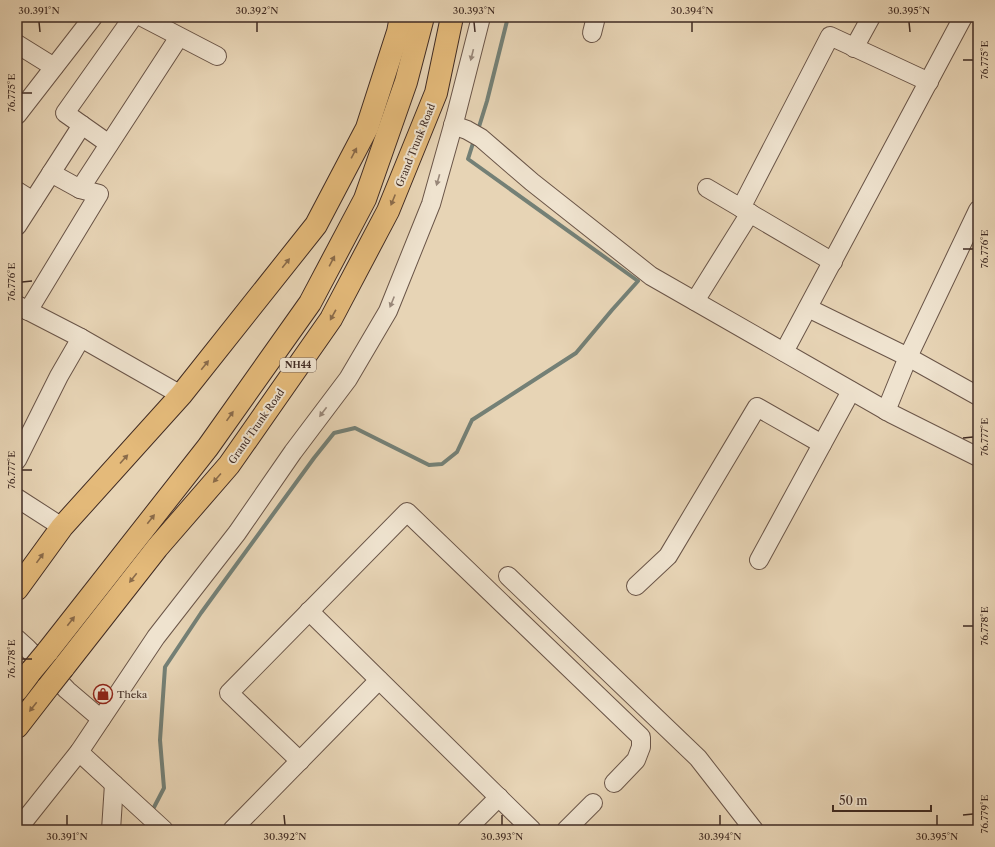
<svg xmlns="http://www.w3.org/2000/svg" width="995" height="847" font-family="'Libre Caslon Text',serif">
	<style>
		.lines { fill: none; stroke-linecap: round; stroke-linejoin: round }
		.stream { stroke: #748076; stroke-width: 4 }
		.minor-casing { stroke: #6a5548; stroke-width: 20 }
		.major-casing { stroke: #402b23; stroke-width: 24 }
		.highway-casing { stroke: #402b23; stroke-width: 24 }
		.minor { stroke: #efe3cf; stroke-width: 18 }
		.major { stroke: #e4ba7a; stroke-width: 22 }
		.highway { stroke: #e4ba7a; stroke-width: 22 }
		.highway-bridge-casing { stroke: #402b23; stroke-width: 24; stroke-linecap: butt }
		.highway-bridge { stroke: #e4ba7a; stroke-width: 22 }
		.oneway { fill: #988779 }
		.oneway2 { fill: #8a6b4a }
		.ticks { fill: none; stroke: #402b23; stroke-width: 1.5 }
		.labels { text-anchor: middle; stroke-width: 4; stroke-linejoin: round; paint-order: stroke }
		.shield { fill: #efe3cf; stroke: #746257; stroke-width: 1 }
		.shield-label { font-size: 9px; font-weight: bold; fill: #402b23 }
		.street-label { font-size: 10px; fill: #402b23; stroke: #efe3cf }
		.poi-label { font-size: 10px; fill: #402b23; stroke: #efe3cf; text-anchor: start }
		.neatline { fill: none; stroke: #402b23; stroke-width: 1.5 }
		.ticks-label { font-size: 10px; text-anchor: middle; fill: #402b23 }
	</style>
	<rect width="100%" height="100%" fill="#e7d4b5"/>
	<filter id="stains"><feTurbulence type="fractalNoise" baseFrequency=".005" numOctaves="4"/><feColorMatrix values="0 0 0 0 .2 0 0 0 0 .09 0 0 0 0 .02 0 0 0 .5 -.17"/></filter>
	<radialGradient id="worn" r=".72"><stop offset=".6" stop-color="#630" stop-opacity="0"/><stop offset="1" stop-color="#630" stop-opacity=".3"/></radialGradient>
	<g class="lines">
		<g class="stream">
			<path d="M 478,130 L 487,101 L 508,17"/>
			<path d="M 151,813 L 164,788 L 160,740 L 165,667 L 201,613 L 314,458 L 334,433 L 355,428 L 429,465 L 442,464 L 457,452 L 472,420 L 576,353 L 612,310 L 638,281 L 468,159 L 474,140"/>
			<path d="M 144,830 L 148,821"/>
		</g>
		<defs>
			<g id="minor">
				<path d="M 142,17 L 217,56"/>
				<path d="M 592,33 L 596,17"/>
				<path d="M 17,44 L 54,67"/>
				<path d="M 854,48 L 871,17"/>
				<path d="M 17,115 L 93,17"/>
				<path d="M 82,125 L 109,144"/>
				<path d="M 453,125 L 467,130 L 481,138 L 532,182 L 651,276 L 892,414 L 978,457"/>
				<path d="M 707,188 L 833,262"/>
				<path d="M 80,189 L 179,37"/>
				<path d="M 17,191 L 33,201"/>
				<path d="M 741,208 L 830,36 L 929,82"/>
				<path d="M 17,226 L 82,125 L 65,113 L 133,17"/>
				<path d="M 695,301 L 750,213"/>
				<path d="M 17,305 L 81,338 L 181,395"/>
				<path d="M 808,308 L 908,357 L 978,396"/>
				<path d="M 28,311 L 99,194 L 80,189 L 51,173"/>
				<path d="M 784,352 L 963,17"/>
				<path d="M 886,411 L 908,357 L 978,210"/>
				<path d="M 17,460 L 59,376 L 81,338"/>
				<path d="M 17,498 L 62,527"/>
				<path d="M 759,560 L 851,391"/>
				<path d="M 508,576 L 698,758 L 754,830"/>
				<path d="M 636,586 L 668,556 L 757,407 L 822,444"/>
				<path d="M 309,611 L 532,830"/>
				<path d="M 17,639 L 27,648 L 67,690 L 101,719"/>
				<path d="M 79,752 L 164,830"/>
				<path d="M 300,761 L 229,693 L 407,512 L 641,737 L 641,747 L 636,760 L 614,783"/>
				<path d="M 17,830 L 79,752 L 156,637 L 237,533 L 293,452 L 348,379 L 388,311 L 431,204 L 456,115 L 481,17"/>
				<path d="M 111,830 L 114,784"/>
				<path d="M 232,830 L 379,680"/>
				<path d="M 466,830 L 499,797"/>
				<path d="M 566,830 L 593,803"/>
			</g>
			<path id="major" d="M 17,589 L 62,527 L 181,395 L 316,225 L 367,128 L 398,32 L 401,17"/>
			<g id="highway">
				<path d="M 47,652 L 208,447 L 310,303 L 365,199 L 406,82 L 423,17"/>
				<path d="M 63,668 L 157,548 L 229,465 L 331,319 L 388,211 L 436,93 L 452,17"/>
				<path d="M 17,690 L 32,670"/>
				<path d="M 17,727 L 48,687"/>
			</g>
		</defs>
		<use href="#minor" class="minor-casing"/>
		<use href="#major" class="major-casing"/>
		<use href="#highway" class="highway-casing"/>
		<use href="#minor" class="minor"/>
		<use href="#major" class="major"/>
		<use href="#highway" class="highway"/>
		<defs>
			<g id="highway-bridge">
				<path d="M 32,670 L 47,652"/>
				<path d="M 48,687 L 63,668"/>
			</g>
		</defs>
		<use href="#highway-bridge" class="highway-bridge-casing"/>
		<use href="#highway-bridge" class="highway-bridge"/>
	</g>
	<defs><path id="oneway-solid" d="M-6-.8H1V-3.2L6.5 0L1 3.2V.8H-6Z"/></defs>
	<g class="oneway">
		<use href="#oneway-solid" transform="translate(472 55) rotate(104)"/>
		<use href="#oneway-solid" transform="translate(438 180) rotate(106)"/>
		<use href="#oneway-solid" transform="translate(392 302) rotate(112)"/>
		<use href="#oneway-solid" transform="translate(323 412) rotate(127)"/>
	</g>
	<g class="oneway2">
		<use href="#oneway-solid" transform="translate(354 153) rotate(-62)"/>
		<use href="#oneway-solid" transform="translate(393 200) rotate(112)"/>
		<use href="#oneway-solid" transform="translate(332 261) rotate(-62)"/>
		<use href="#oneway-solid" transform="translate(286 263) rotate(-51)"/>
		<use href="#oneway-solid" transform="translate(333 315) rotate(119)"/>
		<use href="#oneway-solid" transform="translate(205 365) rotate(-51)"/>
		<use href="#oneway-solid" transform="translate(230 416) rotate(-55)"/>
		<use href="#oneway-solid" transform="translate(124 459) rotate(-48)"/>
		<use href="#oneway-solid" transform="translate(217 478) rotate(131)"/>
		<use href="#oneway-solid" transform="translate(151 519) rotate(-52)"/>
		<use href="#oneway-solid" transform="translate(40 558) rotate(-54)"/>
		<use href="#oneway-solid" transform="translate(133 578) rotate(128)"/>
		<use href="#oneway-solid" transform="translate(71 621) rotate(-52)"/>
		<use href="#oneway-solid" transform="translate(33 707) rotate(128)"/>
	</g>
	<path class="ticks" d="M 39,22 L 40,32M 257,22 L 257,32M 474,22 L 475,32M 692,22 L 692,32M 909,22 L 910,32M 963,60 L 973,60M 22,93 L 32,93M 963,249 L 973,249M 22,282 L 32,281M 963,438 L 973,437M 22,470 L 32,470M 963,626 L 973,626M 22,659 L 32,659M 67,815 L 67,825M 284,815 L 285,825M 502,815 L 502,825M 720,815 L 720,825M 937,815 L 937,825M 963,815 L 973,814"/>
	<defs>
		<symbol id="shop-ring" viewBox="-11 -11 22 22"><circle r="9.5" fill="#efe3cf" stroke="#8f2418" stroke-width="1.5"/><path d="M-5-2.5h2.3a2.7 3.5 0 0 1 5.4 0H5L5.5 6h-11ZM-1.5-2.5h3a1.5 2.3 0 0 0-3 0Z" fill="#8f2418"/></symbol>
	</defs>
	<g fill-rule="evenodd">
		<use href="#shop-ring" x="92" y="683" width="22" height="22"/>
	</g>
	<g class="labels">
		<rect class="shield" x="280" y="358" width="36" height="14" rx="3"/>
		<g class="shield-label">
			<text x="298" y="368">NH44</text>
		</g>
		<g class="street-label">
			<text transform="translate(415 145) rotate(-68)" y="4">Grand Trunk Road</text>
			<text transform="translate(256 426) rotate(-55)" y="4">Grand Trunk Road</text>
		</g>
		<g class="poi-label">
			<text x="117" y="698">Theka</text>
		</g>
	</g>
	<rect width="995" height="847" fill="none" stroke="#e7d4b5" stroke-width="44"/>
	<path d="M833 805v6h98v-6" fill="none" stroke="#402b23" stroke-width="2"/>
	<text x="839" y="805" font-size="12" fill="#402b23" stroke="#efe3cf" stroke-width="3" paint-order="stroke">50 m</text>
	<rect x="22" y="22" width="951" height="803" class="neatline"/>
	<g class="ticks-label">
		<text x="39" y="14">30.391°N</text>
		<text x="257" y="14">30.392°N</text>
		<text x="474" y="14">30.393°N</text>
		<text x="692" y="14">30.394°N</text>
		<text x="909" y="14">30.395°N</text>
		<text transform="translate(984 60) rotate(-90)" y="4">76.775°E</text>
		<text transform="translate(11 93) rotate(-90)" y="4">76.775°E</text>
		<text transform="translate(984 249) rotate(-90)" y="4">76.776°E</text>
		<text transform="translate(11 282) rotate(-90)" y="4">76.776°E</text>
		<text transform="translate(984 437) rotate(-90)" y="4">76.777°E</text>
		<text transform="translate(11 470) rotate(-90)" y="4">76.777°E</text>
		<text transform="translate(984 626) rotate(-90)" y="4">76.778°E</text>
		<text transform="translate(11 659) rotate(-90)" y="4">76.778°E</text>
		<text transform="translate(984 814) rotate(-90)" y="4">76.779°E</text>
		<text x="67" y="840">30.391°N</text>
		<text x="285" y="840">30.392°N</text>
		<text x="502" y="840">30.393°N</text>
		<text x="720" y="840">30.394°N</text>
		<text x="937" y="840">30.395°N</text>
	</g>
	<rect width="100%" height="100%" filter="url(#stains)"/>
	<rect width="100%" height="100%" fill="url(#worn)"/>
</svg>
